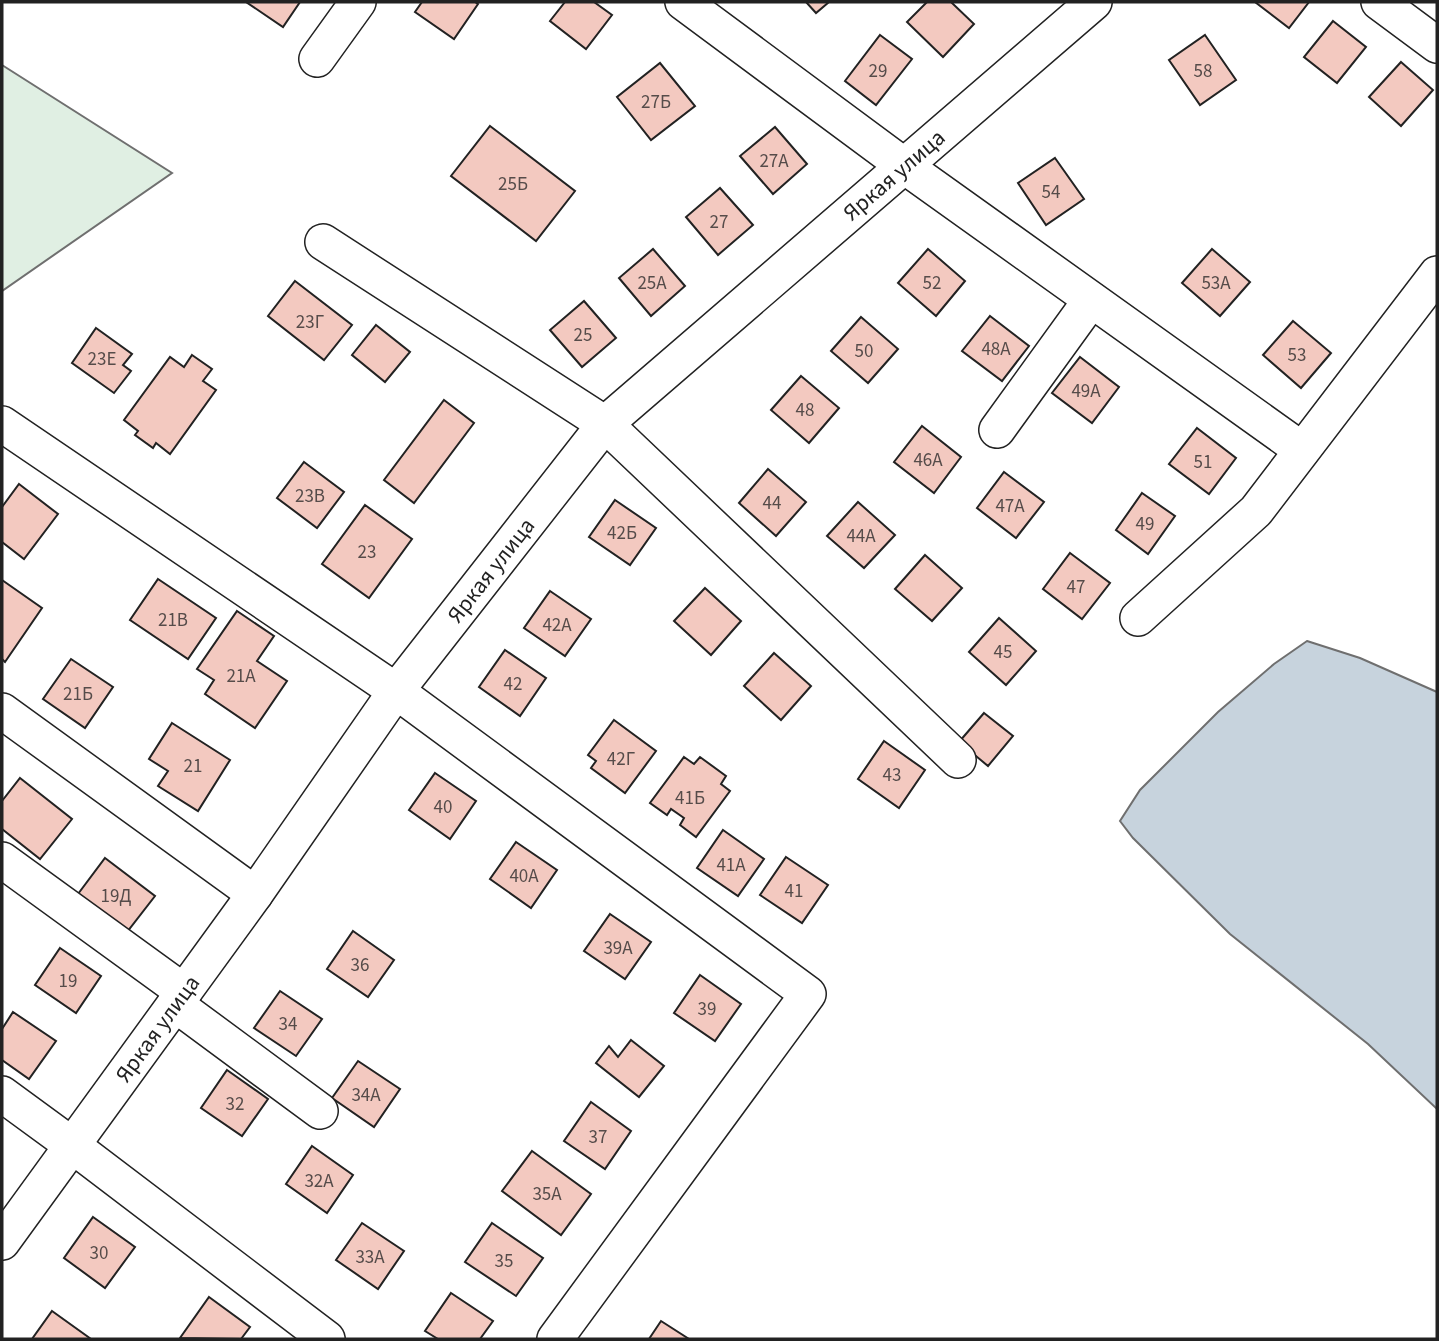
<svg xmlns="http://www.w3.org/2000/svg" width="1439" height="1341" font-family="'Source Sans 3',sans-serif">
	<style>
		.green { fill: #e0efe3; stroke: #6f6f6f; stroke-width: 2 }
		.water { fill: #c7d3dd; stroke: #6f6f6f; stroke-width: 2 }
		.building { fill: #f3c9c0; stroke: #222; stroke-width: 2 }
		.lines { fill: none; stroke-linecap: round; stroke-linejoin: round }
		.minor-casing { stroke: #222; stroke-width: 38 }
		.minor { stroke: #fff; stroke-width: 35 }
		.labels { text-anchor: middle; stroke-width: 5; stroke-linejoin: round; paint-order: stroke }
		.number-label { font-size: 19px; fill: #564c4a }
		.street-label { font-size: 23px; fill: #222; stroke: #fff }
	</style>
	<rect width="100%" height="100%" fill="#fff"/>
	<path class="green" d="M 2,65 L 172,173 L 2,291 Z"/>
	<path class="water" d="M 1307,641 L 1360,658 L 1437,692 L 1437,1109 L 1368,1044 L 1230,934 L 1133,838 L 1120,821 L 1140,790 L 1218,712 L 1274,664 Z"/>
	<g class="building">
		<path d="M 246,2 L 300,2 L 283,27 Z"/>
		<path d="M 422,2 L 475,2 L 478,4 L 454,39 L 415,12 Z"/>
		<path d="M 565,2 L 594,2 L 612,15 L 586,49 L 550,21 Z"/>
		<path d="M 806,2 L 829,2 L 816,13 Z"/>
		<path d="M 927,2 L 951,2 L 974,24 L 943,57 L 907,22 Z"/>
		<path d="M 1255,2 L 1309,2 L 1289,28 Z"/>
		<path d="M 1333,21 L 1366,47 L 1337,83 L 1304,57 Z"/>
		<path d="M 880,35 L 912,59 L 876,105 L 845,81 Z"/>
		<path d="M 1205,35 L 1236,80 L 1200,105 L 1169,60 Z"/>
		<path d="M 1401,62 L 1433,90 L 1401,126 L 1369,97 Z"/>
		<path d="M 660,63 L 695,106 L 651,140 L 617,97 Z"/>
		<path d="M 490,126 L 575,191 L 536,241 L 451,176 Z"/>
		<path d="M 775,127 L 807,164 L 773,194 L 740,156 Z"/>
		<path d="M 1055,158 L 1084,199 L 1046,225 L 1018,183 Z"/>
		<path d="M 720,188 L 753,225 L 718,255 L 686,217 Z"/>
		<path d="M 653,249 L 685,286 L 651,316 L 619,278 Z"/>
		<path d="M 928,249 L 965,281 L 936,316 L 898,283 Z"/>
		<path d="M 1212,249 L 1250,282 L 1220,316 L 1182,283 Z"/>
		<path d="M 295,281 L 352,325 L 324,360 L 268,316 Z"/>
		<path d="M 584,301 L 616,338 L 582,367 L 550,330 Z"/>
		<path d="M 990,316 L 1029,346 L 1002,381 L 962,351 Z"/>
		<path d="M 861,317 L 898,349 L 868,383 L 831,351 Z"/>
		<path d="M 1293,321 L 1331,353 L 1301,388 L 1263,355 Z"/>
		<path d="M 376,325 L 410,352 L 385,382 L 352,355 Z"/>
		<path d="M 96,328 L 132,354 L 123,365 L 131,371 L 114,393 L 72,363 Z"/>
		<path d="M 192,355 L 212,369 L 203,381 L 216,390 L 170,454 L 156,443 L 153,448 L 135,435 L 138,431 L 124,420 L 170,357 L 184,367 Z"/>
		<path d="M 1080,357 L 1119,387 L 1092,423 L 1052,393 Z"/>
		<path d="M 801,376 L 839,408 L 809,443 L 771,410 Z"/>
		<path d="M 444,400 L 474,423 L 414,503 L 384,480 Z"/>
		<path d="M 922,426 L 961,457 L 934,493 L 894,462 Z"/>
		<path d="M 1197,428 L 1236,458 L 1209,494 L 1169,464 Z"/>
		<path d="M 304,462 L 344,492 L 317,528 L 277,498 Z"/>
		<path d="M 768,469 L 806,502 L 776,536 L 739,503 Z"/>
		<path d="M 1004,472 L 1044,502 L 1016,538 L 977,508 Z"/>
		<path d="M 19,484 L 58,514 L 24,559 L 2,542 L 2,507 Z"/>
		<path d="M 1142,493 L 1175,516 L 1148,554 L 1116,530 Z"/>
		<path d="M 615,500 L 656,528 L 630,565 L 589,537 Z"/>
		<path d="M 858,502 L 895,535 L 864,568 L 827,536 Z"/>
		<path d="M 365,505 L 412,539 L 369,598 L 322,564 Z"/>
		<path d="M 1070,553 L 1110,583 L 1082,619 L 1043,589 Z"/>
		<path d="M 925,555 L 962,588 L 932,621 L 895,589 Z"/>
		<path d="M 158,579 L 216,618 L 188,659 L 130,620 Z"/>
		<path d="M 2,580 L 42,608 L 5,662 L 2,659 Z"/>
		<path d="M 705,588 L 741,621 L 711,655 L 674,621 Z"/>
		<path d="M 550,591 L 591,619 L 565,656 L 524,628 Z"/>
		<path d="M 237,611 L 274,636 L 257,661 L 287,681 L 255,728 L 205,694 L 214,680 L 197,669 Z"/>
		<path d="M 999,618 L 1036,651 L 1006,685 L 969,652 Z"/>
		<path d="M 505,650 L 546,678 L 520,716 L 479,687 Z"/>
		<path d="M 774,653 L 811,686 L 781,720 L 744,686 Z"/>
		<path d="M 71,659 L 113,687 L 85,728 L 43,699 Z"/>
		<path d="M 984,713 L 1013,736 L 988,766 L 959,742 Z"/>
		<path d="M 614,720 L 656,751 L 625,793 L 591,768 L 596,761 L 588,755 Z"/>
		<path d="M 172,723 L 230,760 L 198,811 L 158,786 L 168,771 L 149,759 Z"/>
		<path d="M 884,741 L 925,770 L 899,808 L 858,779 Z"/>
		<path d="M 684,757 L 694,764 L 700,757 L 726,776 L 721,784 L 730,791 L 696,837 L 680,825 L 684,818 L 671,809 L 667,815 L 650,803 Z"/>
		<path d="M 435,773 L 476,801 L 450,839 L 409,810 Z"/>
		<path d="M 20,778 L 72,819 L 40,859 L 2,829 L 2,801 Z"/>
		<path d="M 723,830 L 764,859 L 738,896 L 697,868 Z"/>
		<path d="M 516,842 L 557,870 L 531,908 L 490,879 Z"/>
		<path d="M 786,857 L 828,885 L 802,923 L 760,895 Z"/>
		<path d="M 105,858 L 155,896 L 127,932 L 78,894 Z"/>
		<path d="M 610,914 L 651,942 L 625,979 L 584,951 Z"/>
		<path d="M 353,931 L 394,960 L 368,997 L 327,969 Z"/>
		<path d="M 60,948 L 101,976 L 76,1013 L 35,985 Z"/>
		<path d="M 700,975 L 741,1004 L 715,1041 L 674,1013 Z"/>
		<path d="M 280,991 L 322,1019 L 296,1056 L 254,1028 Z"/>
		<path d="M 13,1012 L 56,1041 L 29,1079 L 2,1060 L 2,1029 Z"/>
		<path d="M 631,1040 L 664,1066 L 639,1097 L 596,1063 L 609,1046 L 618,1057 Z"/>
		<path d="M 358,1061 L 400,1089 L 374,1127 L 332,1098 Z"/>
		<path d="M 227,1070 L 268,1099 L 242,1136 L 201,1108 Z"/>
		<path d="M 591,1102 L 631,1131 L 605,1169 L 564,1141 Z"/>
		<path d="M 312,1146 L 353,1175 L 327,1213 L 286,1184 Z"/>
		<path d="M 532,1151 L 591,1194 L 561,1235 L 502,1191 Z"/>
		<path d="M 93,1217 L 135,1247 L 105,1288 L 64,1258 Z"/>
		<path d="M 362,1223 L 404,1251 L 378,1289 L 336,1260 Z"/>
		<path d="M 492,1223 L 543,1258 L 516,1296 L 465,1262 Z"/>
		<path d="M 451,1293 L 493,1321 L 480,1339 L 438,1339 L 425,1331 Z"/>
		<path d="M 209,1297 L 250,1327 L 241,1339 L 180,1338 Z"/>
		<path d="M 52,1311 L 91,1339 L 32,1339 Z"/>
		<path d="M 661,1321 L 689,1339 L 649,1339 Z"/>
	</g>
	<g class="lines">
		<defs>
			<g id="minor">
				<path d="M 683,2 L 903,165 L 1302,450"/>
				<path d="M 1379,2 L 1437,45"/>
				<path d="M 317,59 L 358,2"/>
				<path d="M 323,242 L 605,424 L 958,760"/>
				<path d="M 2,424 L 396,691 L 808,994 L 555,1339"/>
				<path d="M 997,430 L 1091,300"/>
				<path d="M 1138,618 L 1256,511 L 1437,274"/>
				<path d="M 2,711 L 255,894"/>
				<path d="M 2,860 L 184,992"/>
				<path d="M 175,1004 L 320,1111"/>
				<path d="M 2,1094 L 73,1146 L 327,1339"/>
				<path id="s1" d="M 2,1242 L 255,894 L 396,691 L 605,424 L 1094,2"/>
			</g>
		</defs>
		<use href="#minor" class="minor-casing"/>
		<use href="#minor" class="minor"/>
	</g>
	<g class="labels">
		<g class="number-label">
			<text x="878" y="77">29</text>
			<text x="1203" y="77">58</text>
			<text x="656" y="108">27Б</text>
			<text x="774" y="167">27А</text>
			<text x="513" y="190">25Б</text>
			<text x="1051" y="198">54</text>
			<text x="719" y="228">27</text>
			<text x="652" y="289">25А</text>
			<text x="932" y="289">52</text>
			<text x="1216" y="289">53А</text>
			<text x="310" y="328">23Г</text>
			<text x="583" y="341">25</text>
			<text x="996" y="355">48А</text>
			<text x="864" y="357">50</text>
			<text x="1297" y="361">53</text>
			<text x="102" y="365">23Е</text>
			<text x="1086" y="397">49А</text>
			<text x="805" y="416">48</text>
			<text x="928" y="466">46А</text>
			<text x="1203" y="468">51</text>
			<text x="310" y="502">23В</text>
			<text x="772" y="509">44</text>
			<text x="1010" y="512">47А</text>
			<text x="1145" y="530">49</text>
			<text x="622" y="539">42Б</text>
			<text x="861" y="542">44А</text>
			<text x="367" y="558">23</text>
			<text x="1076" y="593">47</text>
			<text x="173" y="626">21В</text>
			<text x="557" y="631">42А</text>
			<text x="1003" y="658">45</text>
			<text x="241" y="682">21А</text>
			<text x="513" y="690">42</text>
			<text x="78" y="700">21Б</text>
			<text x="621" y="765">42Г</text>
			<text x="193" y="772">21</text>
			<text x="892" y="781">43</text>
			<text x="690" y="804">41Б</text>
			<text x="443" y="813">40</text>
			<text x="731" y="871">41А</text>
			<text x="524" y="882">40А</text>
			<text x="794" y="897">41</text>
			<text x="116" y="902">19Д</text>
			<text x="618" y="954">39А</text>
			<text x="360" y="971">36</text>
			<text x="68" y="987">19</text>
			<text x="707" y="1015">39</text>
			<text x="288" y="1030">34</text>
			<text x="366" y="1101">34А</text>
			<text x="235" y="1110">32</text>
			<text x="598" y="1143">37</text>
			<text x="319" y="1187">32А</text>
			<text x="547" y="1200">35А</text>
			<text x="99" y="1259">30</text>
			<text x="370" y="1263">33А</text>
			<text x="504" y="1267">35</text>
		</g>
		<g class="street-label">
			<text dy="8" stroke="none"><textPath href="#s1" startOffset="1398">Яркая улица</textPath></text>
			<text dy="8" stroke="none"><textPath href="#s1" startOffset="831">Яркая улица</textPath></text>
			<text dy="8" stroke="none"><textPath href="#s1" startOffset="264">Яркая улица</textPath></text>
		</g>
	</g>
	<rect width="1439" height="1341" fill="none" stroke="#222222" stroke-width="7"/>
</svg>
